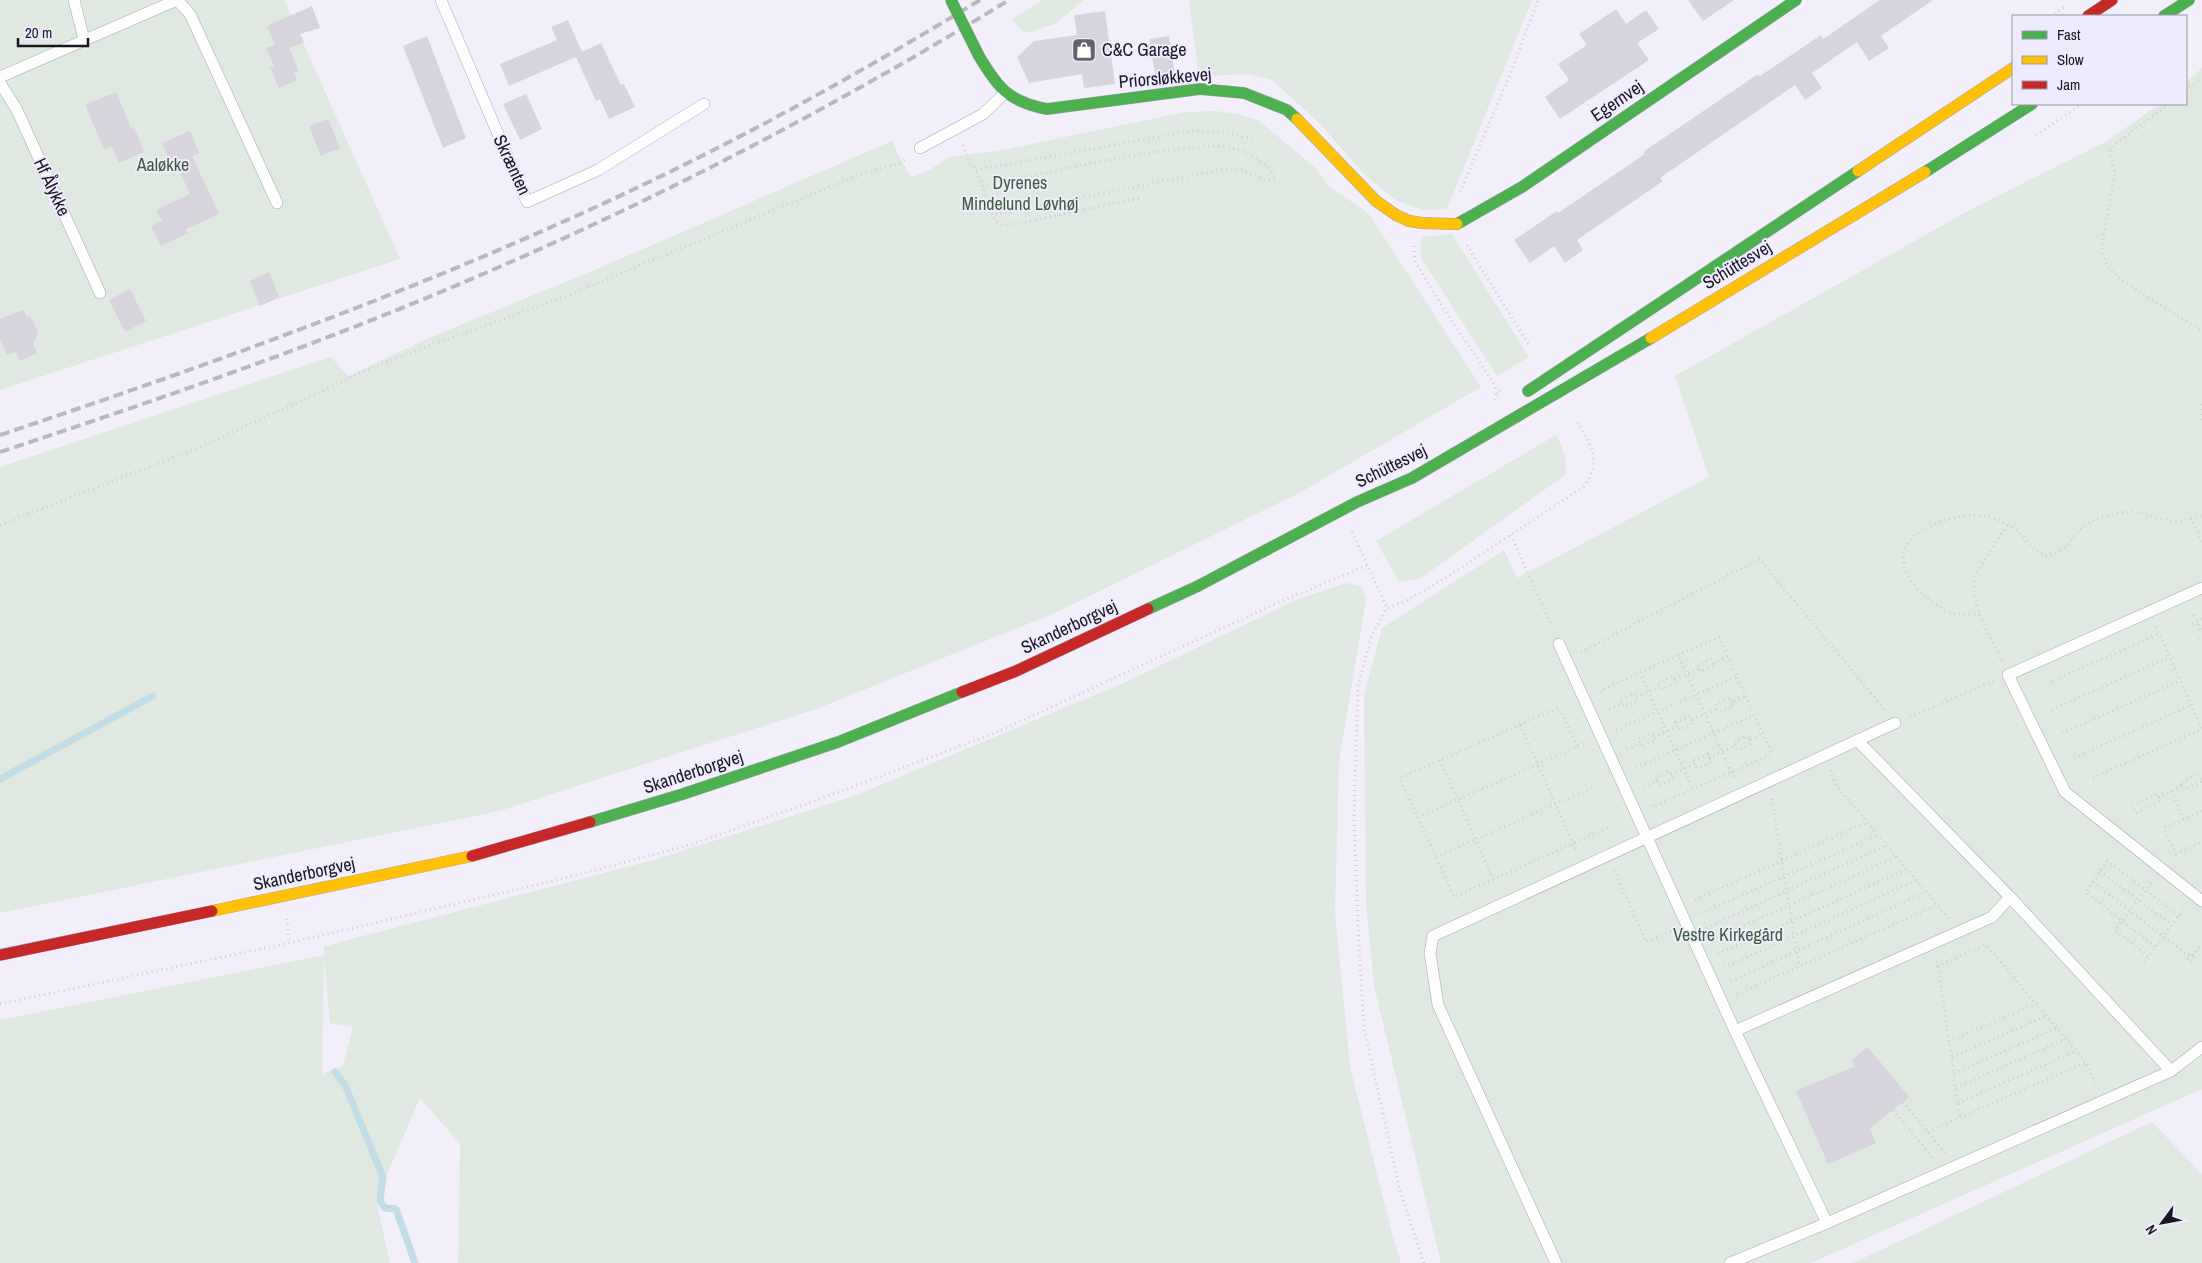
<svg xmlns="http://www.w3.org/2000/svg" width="2202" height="1263" font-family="'Archivo Narrow',sans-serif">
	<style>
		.green { fill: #dfe8e1; fill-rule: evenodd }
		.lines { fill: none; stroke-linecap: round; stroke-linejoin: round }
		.stream { stroke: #c2dde6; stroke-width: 7 }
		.building { fill: #d7d4de }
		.lane-casing { stroke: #a9a6b1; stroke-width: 12 }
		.fast-casing { stroke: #a9a6b1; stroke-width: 12 }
		.slow-casing { stroke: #a9a6b1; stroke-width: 12 }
		.jam-casing { stroke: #a9a6b1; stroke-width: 12 }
		.path { stroke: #d0cfd4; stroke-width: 3; stroke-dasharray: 1 4; stroke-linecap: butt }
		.lane { stroke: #fdfdfe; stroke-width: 11 }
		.fast { stroke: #4caf50; stroke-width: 11 }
		.slow { stroke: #ffc107; stroke-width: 11 }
		.jam { stroke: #c62828; stroke-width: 11 }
		.rail { stroke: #b9b8bb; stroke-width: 4; stroke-dasharray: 10 5; stroke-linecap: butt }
		.fast-bridge-casing { stroke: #a9a6b1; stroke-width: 12; stroke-linecap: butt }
		.fast-bridge { stroke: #4caf50; stroke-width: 11 }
		.labels { text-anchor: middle; stroke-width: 4; stroke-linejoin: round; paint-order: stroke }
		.poi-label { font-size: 18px; fill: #1b1823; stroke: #efebfe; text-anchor: start }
		.street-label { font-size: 18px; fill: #1b1823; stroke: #efebfe }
		.park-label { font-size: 18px; fill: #3e6039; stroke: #efebfe }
	</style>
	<rect width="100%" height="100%" fill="#f2effa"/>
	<g class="green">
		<path d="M 0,0 L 284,0 L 400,259 L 0,390 Z"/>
		<path d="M 1042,0 L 1084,0 L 1055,24 L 1025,33 L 1011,20 Z"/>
		<path d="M 1189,0 L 1532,0 L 1447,209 L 1424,210 L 1397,201 L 1364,174 L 1318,122 L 1272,80 L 1248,74 L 1208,76 L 1201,73 L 1198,69 Z"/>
		<path d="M 2202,68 L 2202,1089 L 1811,1263 L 1441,1263 L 1374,986 L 1366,904 L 1364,695 L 1382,628 L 1504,550 L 1517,578 L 1709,477 L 1675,376 L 1968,211 L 2105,142 L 2160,104 L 2186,104 L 2186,82 Z"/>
		<path d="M 1216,111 L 1237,114 L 1258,120 L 1316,168 L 1328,185 L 1369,214 L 1481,387 L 1301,492 L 1055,613 L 816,709 L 499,811 L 0,913 L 0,467 L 331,357 L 348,376 L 431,337 L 597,269 L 892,141 L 907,171 L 912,177 L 928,171 L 949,157 L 1003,150 L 1185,112 Z"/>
		<path d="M 1452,234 L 1529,357 L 1497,376 L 1421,258 L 1421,237 Z"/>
		<path d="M 1556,435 C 1563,448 1568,460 1565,475 L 1421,578 L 1399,582 L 1376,541 Z"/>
		<path d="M 1346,583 L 1362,586 L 1366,600 L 1339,761 L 1335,912 L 1350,1067 L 1393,1237 L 1401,1263 L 458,1263 L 460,1144 L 420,1098 L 376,1200 L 390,1263 L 0,1263 L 0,1020 L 324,955 L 324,947 L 344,941 L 657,859 L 854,796 L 1126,682 L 1298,599 ZM 324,957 L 330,1023 L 353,1027 L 343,1065 L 322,1074 Z"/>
		<path d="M 2152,1122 L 2202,1174 L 2202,1263 L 1853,1263 Z"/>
	</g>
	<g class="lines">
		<g class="stream">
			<path d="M 0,779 L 153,696"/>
			<path d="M 335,1072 L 345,1085 L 383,1177 L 380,1201 L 385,1208 L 396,1209 L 415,1263"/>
		</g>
	</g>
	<g class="building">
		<path d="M 1688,0 L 1734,0 L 1703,21 Z"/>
		<path d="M 1880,0 L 1933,0 L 1881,36 L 1889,48 L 1869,61 L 1857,42 L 1812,73 L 1822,88 L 1805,100 L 1795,85 L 1660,178 L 1663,181 L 1577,240 L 1583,250 L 1565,263 L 1554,246 L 1530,263 L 1514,240 L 1557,211 L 1558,213 L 1645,154 L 1643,152 L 1758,74 L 1760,76 L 1821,35 L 1823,39 Z"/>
		<path d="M 312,6 L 320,28 L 300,34 L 304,42 L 289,48 L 299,71 L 294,73 L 297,80 L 279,88 L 270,67 L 274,66 L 266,48 L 275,45 L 267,26 Z"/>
		<path d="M 1616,9 L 1626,24 L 1646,10 L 1659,29 L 1637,43 L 1649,60 L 1560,119 L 1545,97 L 1569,80 L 1558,64 L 1587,45 L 1579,34 Z"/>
		<path d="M 1105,11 L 1115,84 L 1084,88 L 1082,74 L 1029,83 L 1017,57 L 1034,41 L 1077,35 L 1074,15 Z"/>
		<path d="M 568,20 L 582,52 L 601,43 L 621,85 L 624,84 L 635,107 L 609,119 L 600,99 L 596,101 L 576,57 L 509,86 L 500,64 L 557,40 L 551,27 Z"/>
		<path d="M 427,36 L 466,138 L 443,148 L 403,46 Z"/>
		<path d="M 1169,36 L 1175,76 L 1156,79 L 1149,39 Z"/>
		<path d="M 116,92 L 131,128 L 134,127 L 144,152 L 119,163 L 112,146 L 104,149 L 85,105 Z"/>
		<path d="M 526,94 L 542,129 L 520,140 L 503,104 Z"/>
		<path d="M 328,119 L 340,148 L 321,156 L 309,126 Z"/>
		<path d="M 190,131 L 199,153 L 192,156 L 219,214 L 186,229 L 188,233 L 161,246 L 151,226 L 162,221 L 156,210 L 190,194 L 176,163 L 171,165 L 162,143 Z"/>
		<path d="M 269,272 L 279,297 L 260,306 L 250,281 Z"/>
		<path d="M 130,289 L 146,321 L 125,332 L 109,300 Z"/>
		<path d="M 23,310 L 27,318 L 30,316 L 38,333 L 33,344 L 37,353 L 20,361 L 16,352 L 7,355 L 0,338 L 0,319 Z"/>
		<path d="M 1868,1047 L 1909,1097 L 1870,1128 L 1876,1143 L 1828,1164 L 1796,1091 L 1855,1066 L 1851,1061 Z"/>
	</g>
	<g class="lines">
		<defs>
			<g id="lane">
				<path d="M 74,0 L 84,39"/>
				<path d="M 177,0 L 190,14 L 277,203"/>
				<path d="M 441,0 L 527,202 L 598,170 L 704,104"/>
				<path d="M 0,77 L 177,0"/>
				<path d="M 0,83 L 17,110 L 100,293"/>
				<path d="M 920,148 L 983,114 L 1005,93"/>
				<path d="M 2202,588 L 2008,675 L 2065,792 L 2202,901"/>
				<path d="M 1559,644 L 1735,1031 L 1827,1223"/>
				<path d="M 1857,740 L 2010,897 L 2171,1071"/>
				<path d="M 1735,1031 L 1992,917 L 2010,897"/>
				<path d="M 1556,1263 L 1438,1005 L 1430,953 L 1433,936 L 1895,723"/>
				<path d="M 1730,1263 L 1827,1223 L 2171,1071 L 2202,1047"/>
			</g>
			<g id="fast">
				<path d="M 2164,16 L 2189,0"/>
				<path d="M 979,56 C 998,88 1009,102 1047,109 L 1200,89 L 1244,93 L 1287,110 L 1297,119"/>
				<path d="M 1925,172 L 2032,104"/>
				<path d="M 1457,224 L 1522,187 L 1796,0"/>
				<path d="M 1528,391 L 1858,171"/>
				<path d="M 1148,609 L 1198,586 L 1357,502 L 1412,478 L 1651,338"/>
				<path d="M 590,822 L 683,794 L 838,742 L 962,692"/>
			</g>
			<g id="slow">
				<path d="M 1297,119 L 1376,201 L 1396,215 L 1409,221 L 1422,223 L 1457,224"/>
				<path d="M 1858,171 L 2013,68"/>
				<path d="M 1651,338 L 1925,172"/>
				<path d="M 212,911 L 472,856"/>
			</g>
			<g id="jam">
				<path d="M 2088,16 L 2112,0"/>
				<path d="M 962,692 L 1016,671 L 1148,609"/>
				<path d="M 472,856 L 590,822"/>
				<path d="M 0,955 L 212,911"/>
			</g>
		</defs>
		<use href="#lane" class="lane-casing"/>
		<use href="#fast" class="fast-casing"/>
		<use href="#slow" class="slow-casing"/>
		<use href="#jam" class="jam-casing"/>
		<g class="path">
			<path d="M 2050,16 L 2064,7"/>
			<path d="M 2186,91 L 2202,79"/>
			<path d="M 2169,104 L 2115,144 L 2110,151 L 2115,174 L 2103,238 L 2102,253 L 2108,267 L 2122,281 L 2202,331"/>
			<path d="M 2036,135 L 2082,104"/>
			<path d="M 963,145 L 969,162 L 976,170 L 995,221 L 1000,225 L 1016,224 L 1140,198"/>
			<path d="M 976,170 L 1190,131 L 1219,131 L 1254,139"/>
			<path d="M 982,186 C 1048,173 1114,156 1181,149 C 1196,148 1212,144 1227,147 C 1243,149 1272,163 1275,180 L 1268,181 L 1239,169 L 1224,169 L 993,215"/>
			<path d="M 1460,192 L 1509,77 L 1538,0"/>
			<path d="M 1467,245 L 1530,347"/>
			<path d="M 1414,246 L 1415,261 L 1442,306 L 1493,382 L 1497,393"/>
			<path d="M 1495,400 L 1497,393 L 1502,389"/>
			<path d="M 2202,404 L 2202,423"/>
			<path d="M 2191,518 L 2202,542"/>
			<path d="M 0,525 L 205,445 L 380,364 L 566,296 L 856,176 L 900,163 L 907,158"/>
			<path d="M 1352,532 L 1387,608"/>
			<path d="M 1511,535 L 1553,629"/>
			<path d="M 1980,614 C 1972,614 1961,615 1953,613 C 1931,608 1892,571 1906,546 C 1913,533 1926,528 1939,522 C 1953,517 1973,513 1988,517 C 1999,520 2010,524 2018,532 C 2030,542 2030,550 2047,556 C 2072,549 2070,535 2089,523 C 2095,518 2103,517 2111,515 C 2142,506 2148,519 2175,521 C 2184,522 2194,517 2202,515"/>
			<path d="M 2194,615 L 2202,633"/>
			<path d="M 2192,623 L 2202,619"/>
			<path d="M 2156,627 L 2202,729"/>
			<path d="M 2199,640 L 2202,639"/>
			<path d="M 1581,652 L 1759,559 L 1884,709"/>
			<path d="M 2002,661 C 1990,635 1969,604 1975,575 L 2008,524"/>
			<path d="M 1714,663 L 1715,666 L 1701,672 L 1698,665 L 1712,659 L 1714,663 L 1728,656"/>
			<path d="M 1640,672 L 1693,790"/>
			<path d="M 1675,680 L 1700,668"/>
			<path d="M 2051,682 L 2159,634"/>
			<path d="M 1602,692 L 1601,690 L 1678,655 L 1734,778"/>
			<path d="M 1636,697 L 1661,686 L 1659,682 L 1673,676 L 1676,683 L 1662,689 L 1661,686"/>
			<path d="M 1732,702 L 1730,698 L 1716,704 L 1719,712 L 1733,706 L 1732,702 L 1745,696"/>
			<path d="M 1609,709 L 1622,704 L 1620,700 L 1634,693 L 1638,701 L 1624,707 L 1622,704"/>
			<path d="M 2052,710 L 2169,657"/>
			<path d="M 1910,717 L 1994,681"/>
			<path d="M 1692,720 L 1718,708"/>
			<path d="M 1520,725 L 1577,852"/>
			<path d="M 1616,730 L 1737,677"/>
			<path d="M 2062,733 L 2180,681"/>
			<path d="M 1654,737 L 1678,726 L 1676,722 L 1690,716 L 1693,723 L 1679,730 L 1678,726"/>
			<path d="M 1749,740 L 1751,744 L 1737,750 L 1733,742 L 1747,736 L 1749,740 L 1762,734"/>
			<path d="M 1577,746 L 1559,707 L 1400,778 L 1454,897 L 1611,826"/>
			<path d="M 1627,749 L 1640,743 L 1638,739 L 1652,733 L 1656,740 L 1642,747 L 1640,743"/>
			<path d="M 1709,758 L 1735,746"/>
			<path d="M 2074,758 L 2191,705"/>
			<path d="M 1440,760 L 1493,879"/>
			<path d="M 1636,768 L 1754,715"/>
			<path d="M 1830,770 L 1836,785 L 1949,919"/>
			<path d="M 1671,775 L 1695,764 L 1694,760 L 1708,754 L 1711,762 L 1697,768 L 1695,764"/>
			<path d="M 2093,778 L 2202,729"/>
			<path d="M 2202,779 L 2199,773 L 2180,783 L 2184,790 L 2202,781"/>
			<path d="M 1644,787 L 1657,781 L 1656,777 L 1669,771 L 1673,778 L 1659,785 L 1657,781"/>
			<path d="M 2171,791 L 2184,819"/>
			<path d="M 2158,797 L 2160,801 L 2136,813 L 2132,806 L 2156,794 L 2158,797 L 2182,786"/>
			<path d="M 1772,799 L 1799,966"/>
			<path d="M 1652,805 L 1653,807 L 1772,754 L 1719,637 L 1678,655"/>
			<path d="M 2202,811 L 2164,828 L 2176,854 L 2202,842"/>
			<path d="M 1418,817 L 1585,743"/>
			<path d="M 1436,857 L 1594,787"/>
			<path d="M 1614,870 L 1646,942 L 1672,931"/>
			<path d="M 2100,871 L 2172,925"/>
			<path d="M 2093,882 L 2189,956"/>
			<path d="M 1695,900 L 1867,822"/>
			<path d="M 1701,913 L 1878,835"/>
			<path d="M 287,919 L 289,943"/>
			<path d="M 1706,928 L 1887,845"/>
			<path d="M 1712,940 L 1896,857"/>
			<path d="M 2155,947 L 2086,892 L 2107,861 L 2179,916"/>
			<path d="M 1718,954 L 1907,869"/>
			<path d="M 2193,955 L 2191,953 L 2187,958 L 2191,962 L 2196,956 L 2193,955 L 2202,944"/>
			<path d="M 2148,956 L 2115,930 L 2151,883"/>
			<path d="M 1936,961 L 1938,966 L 1986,945 L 2086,1062"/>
			<path d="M 2144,962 L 2184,909"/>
			<path d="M 1938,966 L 1960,1118"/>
			<path d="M 1724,968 L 1916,880"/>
			<path d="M 1731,981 L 1926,892"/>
			<path d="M 1737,994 L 1937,905"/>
			<path d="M 0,1004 L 289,943 L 565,878 L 693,844 L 820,799 L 995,733 L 1277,603 L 1368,565"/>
			<path d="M 1949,1042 L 2036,1004"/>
			<path d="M 1952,1057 L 2046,1016"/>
			<path d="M 1954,1073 L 2056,1028"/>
			<path d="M 1956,1088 L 2066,1039"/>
			<path d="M 1903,1102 L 1946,1154"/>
			<path d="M 1958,1103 L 2076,1051"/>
			<path d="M 1893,1110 L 1932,1157"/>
			<path d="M 1928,1132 L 2086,1062 L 2097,1087"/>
			<path d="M 1424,1263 L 1399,1187 L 1364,1028 L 1358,926 L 1354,816 L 1358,686 L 1372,634 L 1387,608 L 1406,601 L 1447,577 L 1583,487 C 1603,461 1591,444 1576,420"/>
		</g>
		<use href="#lane" class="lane"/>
		<use href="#fast" class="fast"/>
		<use href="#slow" class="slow"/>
		<use href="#jam" class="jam"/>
		<g class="rail">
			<path d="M 0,435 C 203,367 405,295 600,205 C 731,145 857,75 980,0"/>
			<path d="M 0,452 C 160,399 321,344 476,277 C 661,198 838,105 1009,0"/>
		</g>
		<defs>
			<path id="fast-bridge" d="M 951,0 L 979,56"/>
		</defs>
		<use href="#fast-bridge" class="fast-bridge-casing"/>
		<use href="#fast-bridge" class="fast-bridge"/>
	</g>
	<defs>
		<symbol id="shop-square" viewBox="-11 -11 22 22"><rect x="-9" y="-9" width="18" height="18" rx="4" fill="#66636e" stroke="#efebfe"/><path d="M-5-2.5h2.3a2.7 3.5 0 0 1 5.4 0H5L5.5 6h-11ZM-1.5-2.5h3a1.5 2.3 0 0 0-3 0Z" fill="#fff"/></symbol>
	</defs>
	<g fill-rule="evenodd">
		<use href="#shop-square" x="1070" y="36" width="28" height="28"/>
	</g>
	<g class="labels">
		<g class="poi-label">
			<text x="1102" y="56">C&amp;C Garage</text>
		</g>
		<g class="street-label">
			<text transform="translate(1165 78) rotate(-5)" y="6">Priorsløkkevej</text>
			<text transform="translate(1617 101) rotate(-34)" y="6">Egernvej</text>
			<text transform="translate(512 165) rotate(65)" y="6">Skrænten</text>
			<text transform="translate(52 187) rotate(65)" y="6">Hf Ålykke</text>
			<text transform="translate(1737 265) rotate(-31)" y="6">Schüttesvej</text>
			<text transform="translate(1391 466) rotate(-26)" y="6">Schüttesvej</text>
			<text transform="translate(1069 627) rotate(-25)" y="6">Skanderborgvej</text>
			<text transform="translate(693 772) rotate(-18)" y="6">Skanderborgvej</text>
			<text transform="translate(304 874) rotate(-12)" y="6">Skanderborgvej</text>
		</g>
		<g class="park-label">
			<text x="163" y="171">Aaløkke</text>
			<text x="1020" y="189">Dyrenes<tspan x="1020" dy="21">Mindelund Løvhøj</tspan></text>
			<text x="1728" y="941">Vestre Kirkegård</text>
		</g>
	</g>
	<rect x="2012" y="15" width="175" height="90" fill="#efebfe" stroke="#9a97a6"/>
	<rect x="2022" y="31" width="25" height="8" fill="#4caf50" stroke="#9a97a6"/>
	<text x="2057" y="40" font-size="15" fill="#1b1823">Fast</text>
	<rect x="2022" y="56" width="25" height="8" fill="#ffc107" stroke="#9a97a6"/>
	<text x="2057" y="65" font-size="15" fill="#1b1823">Slow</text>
	<rect x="2022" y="81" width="25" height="8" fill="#c62828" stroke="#9a97a6"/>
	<text x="2057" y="90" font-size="15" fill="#1b1823">Jam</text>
	<g transform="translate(2162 1223) rotate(238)" stroke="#efebfe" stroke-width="4" paint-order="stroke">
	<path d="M0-4L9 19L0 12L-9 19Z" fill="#1b1823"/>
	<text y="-8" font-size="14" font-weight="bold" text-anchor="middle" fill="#1b1823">N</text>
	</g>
	<path d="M18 38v8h70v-8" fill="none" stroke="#1b1823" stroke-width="2.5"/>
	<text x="25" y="38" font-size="15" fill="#1b1823" stroke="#efebfe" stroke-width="4" paint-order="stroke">20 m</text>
</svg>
